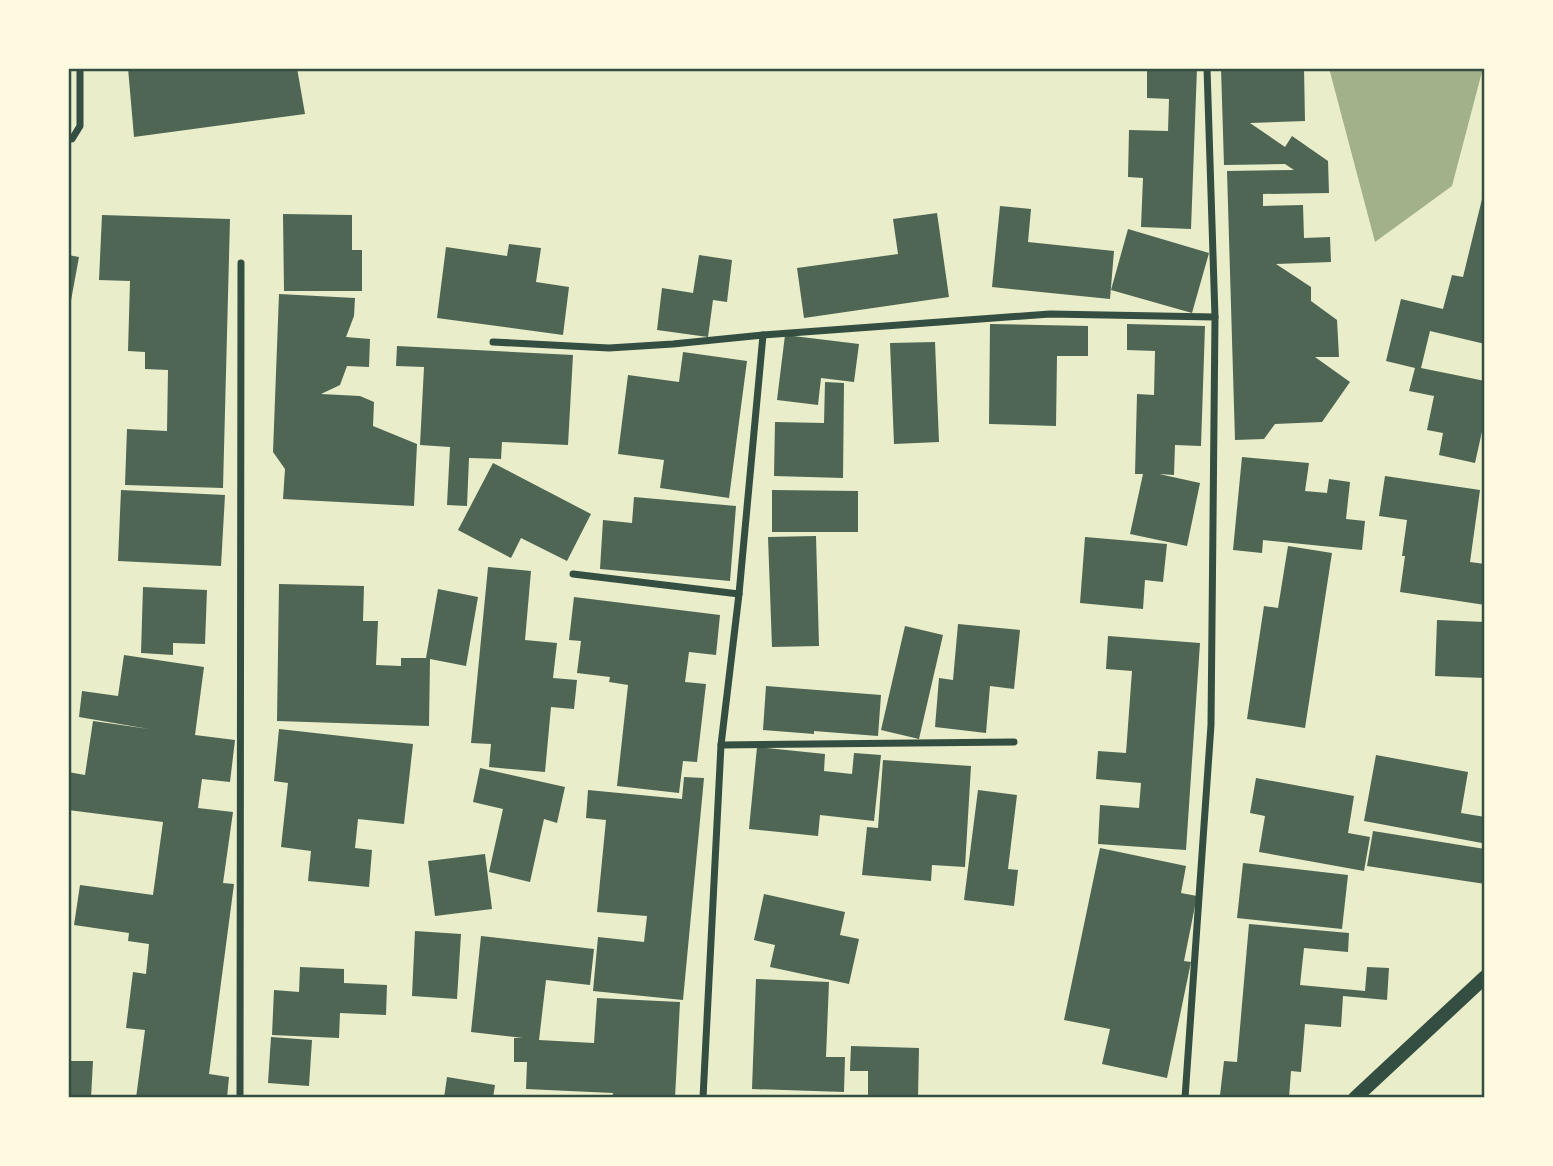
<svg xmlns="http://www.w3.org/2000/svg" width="1553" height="1166" font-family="Inter,sans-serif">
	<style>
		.water { fill: #a3b18a }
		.building { fill: #4f6655 }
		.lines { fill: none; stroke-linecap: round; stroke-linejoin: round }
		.minor { stroke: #344e41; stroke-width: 7 }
		.secondary { stroke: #344e41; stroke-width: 14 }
		.neatline { fill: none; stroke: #344e41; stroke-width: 2.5 }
	</style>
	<rect width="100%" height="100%" fill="#e9edc9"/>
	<path class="water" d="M 1329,68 L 1483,68 L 1452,186 L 1375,242 Z"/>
	<g class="building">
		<path d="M 128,68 L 297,68 L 305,114 L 134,137 Z"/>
		<path d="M 1147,68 L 1197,68 L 1191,229 L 1141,227 L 1143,178 L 1128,177 L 1129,130 L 1168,131 L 1169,99 L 1147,98 Z"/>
		<path d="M 1221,68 L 1304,68 L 1305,121 L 1250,123 L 1285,147 L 1292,136 L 1328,161 L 1329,193 L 1263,194 L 1263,206 L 1303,205 L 1304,238 L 1330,237 L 1331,262 L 1276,264 L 1311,287 L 1311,301 L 1337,320 L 1339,357 L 1315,357 L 1350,382 L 1322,422 L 1275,424 L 1264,439 L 1235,440 L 1227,171 L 1294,170 L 1285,164 L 1224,165 Z"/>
		<path d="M 1482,199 L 1485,200 L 1485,344 L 1430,331 L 1421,368 L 1485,381 L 1485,418 L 1475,463 L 1439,455 L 1443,433 L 1427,430 L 1434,396 L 1409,391 L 1415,368 L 1386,361 L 1401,299 L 1443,309 L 1452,275 L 1463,277 Z"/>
		<path d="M 1000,206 L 1031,209 L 1028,242 L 1114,251 L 1110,299 L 992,287 Z"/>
		<path d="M 937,213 L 949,297 L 804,318 L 797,268 L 898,254 L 893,219 Z"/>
		<path d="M 283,214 L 352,215 L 352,250 L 362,250 L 362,291 L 284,291 Z"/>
		<path d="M 102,215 L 230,219 L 223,488 L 125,485 L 127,429 L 167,431 L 168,370 L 145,369 L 145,352 L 128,351 L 130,281 L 99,280 Z"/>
		<path d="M 1128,229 L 1209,253 L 1192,313 L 1111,290 Z"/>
		<path d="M 509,244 L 541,248 L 536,282 L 569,287 L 563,335 L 437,318 L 446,247 L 507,256 Z"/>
		<path d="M 68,255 L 79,257 L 70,306 L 68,306 Z"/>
		<path d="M 699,255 L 732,260 L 727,302 L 713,300 L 708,337 L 657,330 L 662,288 L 693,293 Z"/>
		<path d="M 279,294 L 355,298 L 354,316 L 346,337 L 370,339 L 369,367 L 347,366 L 340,385 L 321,394 L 360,396 L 374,402 L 373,426 L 417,444 L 414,506 L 283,499 L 285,469 L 273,452 Z"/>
		<path d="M 990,324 L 1088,326 L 1088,356 L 1057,356 L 1056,426 L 989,424 Z"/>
		<path d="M 1127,324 L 1205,326 L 1201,446 L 1175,445 L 1174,475 L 1159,474 L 1200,483 L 1187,546 L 1130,534 L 1143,474 L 1135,474 L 1137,394 L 1154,395 L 1155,351 L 1127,350 Z"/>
		<path d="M 785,335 L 859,344 L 854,382 L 821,378 L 818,405 L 777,400 Z"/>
		<path d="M 935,342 L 939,442 L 894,444 L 890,343 Z"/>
		<path d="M 397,346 L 573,355 L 568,445 L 502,442 L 501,459 L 469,458 L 467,506 L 447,505 L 450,447 L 420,445 L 424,367 L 396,366 Z"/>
		<path d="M 683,352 L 747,361 L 729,498 L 660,488 L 664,460 L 618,454 L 628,375 L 679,382 Z"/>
		<path d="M 825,382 L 844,383 L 843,478 L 774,476 L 775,422 L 824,423 Z"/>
		<path d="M 1242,457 L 1309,463 L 1305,491 L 1327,493 L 1329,479 L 1350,482 L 1346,519 L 1365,521 L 1362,550 L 1263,540 L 1262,553 L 1233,550 Z"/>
		<path d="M 493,463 L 591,514 L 567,561 L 521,538 L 511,558 L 458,530 Z"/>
		<path d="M 1385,476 L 1480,490 L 1470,562 L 1485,564 L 1485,605 L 1400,592 L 1405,556 L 1402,556 L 1407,520 L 1379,516 Z"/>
		<path d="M 121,490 L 225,495 L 221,566 L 118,561 Z"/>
		<path d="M 772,490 L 858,491 L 858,532 L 772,532 Z"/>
		<path d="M 634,497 L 736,506 L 730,581 L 600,569 L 603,520 L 632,523 Z"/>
		<path d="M 816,536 L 819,646 L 772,647 L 768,537 Z"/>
		<path d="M 1085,537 L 1167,544 L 1163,582 L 1145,580 L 1143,609 L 1080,603 Z"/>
		<path d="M 1288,546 L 1332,553 L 1305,728 L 1247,719 L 1264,606 L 1278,608 Z"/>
		<path d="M 488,567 L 531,571 L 525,640 L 557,643 L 553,678 L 577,680 L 574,709 L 551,707 L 545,772 L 489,767 L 491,744 L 471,743 Z"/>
		<path d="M 279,584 L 364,586 L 363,621 L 378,621 L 376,665 L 401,666 L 401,658 L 426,658 L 438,589 L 478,597 L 466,666 L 430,659 L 429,726 L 277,721 Z"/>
		<path d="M 143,587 L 207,590 L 205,644 L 173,643 L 173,655 L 141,653 Z"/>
		<path d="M 574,597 L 720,615 L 716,655 L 689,652 L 685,682 L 706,684 L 697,762 L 683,761 L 679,793 L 617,786 L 628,685 L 609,682 L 610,677 L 577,673 L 581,641 L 569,640 Z"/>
		<path d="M 1437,620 L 1485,622 L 1485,678 L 1435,676 Z"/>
		<path d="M 958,624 L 1020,630 L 1014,689 L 990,686 L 986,733 L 935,727 L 939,678 L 953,680 Z"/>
		<path d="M 905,626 L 943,635 L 919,739 L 881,730 Z"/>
		<path d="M 1108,636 L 1200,643 L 1186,850 L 1098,844 L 1100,805 L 1139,808 L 1141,783 L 1096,779 L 1098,751 L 1126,753 L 1132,671 L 1106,669 Z"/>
		<path d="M 124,655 L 204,667 L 195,735 L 235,740 L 230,782 L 202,779 L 198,808 L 233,812 L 223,883 L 234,884 L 209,1074 L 229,1077 L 227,1098 L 136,1098 L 145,1030 L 126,1028 L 133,972 L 146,974 L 149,944 L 128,941 L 129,933 L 74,925 L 80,885 L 153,895 L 163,822 L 68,810 L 68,772 L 85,775 L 93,721 L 149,729 L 79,717 L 82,691 L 118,696 Z"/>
		<path d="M 766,686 L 881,695 L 878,736 L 814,731 L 814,734 L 763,730 Z"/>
		<path d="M 279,729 L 413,744 L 404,824 L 358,819 L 355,848 L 372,850 L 369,887 L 308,881 L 311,851 L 281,847 L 288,783 L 274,781 Z"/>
		<path d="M 757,747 L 825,754 L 824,771 L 852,774 L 854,753 L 881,755 L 874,821 L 820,815 L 818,836 L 749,829 Z"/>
		<path d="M 1376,755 L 1468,772 L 1461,813 L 1485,817 L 1485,830 L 1482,843 L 1364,821 Z"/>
		<path d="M 883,760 L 971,766 L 965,867 L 932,865 L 931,881 L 862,875 L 867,827 L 878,828 Z"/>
		<path d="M 480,768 L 565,787 L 557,823 L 544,819 L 530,882 L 489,872 L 503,809 L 473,802 Z"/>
		<path d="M 684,777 L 704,778 L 683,1000 L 593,991 L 598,937 L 644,942 L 647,916 L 597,912 L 606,820 L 586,818 L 588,790 L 682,799 Z"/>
		<path d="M 1256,778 L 1354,796 L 1348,833 L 1370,837 L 1364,871 L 1259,852 L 1265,816 L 1250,813 Z"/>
		<path d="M 978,790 L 1017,795 L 1008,869 L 1018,870 L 1014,906 L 964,900 Z"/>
		<path d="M 1373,831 L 1485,849 L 1485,884 L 1367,866 Z"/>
		<path d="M 1100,848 L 1186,866 L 1181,893 L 1197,896 L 1184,961 L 1191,962 L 1167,1078 L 1102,1064 L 1110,1029 L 1064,1020 Z"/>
		<path d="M 485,854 L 492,909 L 435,916 L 428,861 Z"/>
		<path d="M 1243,863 L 1348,875 L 1342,929 L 1237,918 Z"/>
		<path d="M 764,894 L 845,912 L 840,935 L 859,939 L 849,984 L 770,967 L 775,945 L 754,940 Z"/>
		<path d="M 1249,924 L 1349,933 L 1348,952 L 1304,948 L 1300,985 L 1365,991 L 1367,967 L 1389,968 L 1387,1000 L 1343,996 L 1341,1027 L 1305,1024 L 1301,1072 L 1291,1071 L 1289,1098 L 1245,1098 L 1220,1095 L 1224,1061 L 1237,1062 Z"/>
		<path d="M 415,931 L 461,934 L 457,999 L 412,996 Z"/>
		<path d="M 481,936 L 594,949 L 590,985 L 546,980 L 539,1040 L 594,1043 L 597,998 L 680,1002 L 675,1098 L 612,1098 L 613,1093 L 526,1089 L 527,1062 L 514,1062 L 514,1038 L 523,1038 L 471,1032 Z"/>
		<path d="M 300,967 L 344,969 L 344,983 L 387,985 L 386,1015 L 340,1013 L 339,1038 L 272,1035 L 274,990 L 299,992 Z"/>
		<path d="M 756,979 L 829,982 L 826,1057 L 845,1057 L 844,1092 L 752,1089 Z"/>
		<path d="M 271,1037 L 312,1040 L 309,1086 L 268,1083 Z"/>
		<path d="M 851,1046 L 919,1048 L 918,1098 L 868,1098 L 868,1071 L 850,1071 Z"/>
		<path d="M 68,1061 L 93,1061 L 91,1098 L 68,1098 Z"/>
		<path d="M 447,1077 L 495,1085 L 493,1098 L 444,1098 Z"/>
	</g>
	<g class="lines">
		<g class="minor">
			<path d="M 68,139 L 72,139 L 80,126 L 80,68"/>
			<path d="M 493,342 L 609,348 L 673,344 L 763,335 L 1050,314 L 1215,317"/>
			<path d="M 573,574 L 739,594"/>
			<path d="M 721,745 L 1014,742"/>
			<path d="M 240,1098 L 241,263"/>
			<path d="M 703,1098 L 721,745 L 739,594 L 763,335"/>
			<path d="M 1185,1098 L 1211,725 L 1215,317 L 1207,68"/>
		</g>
		<path class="secondary" d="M 1355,1098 L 1485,977"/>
	</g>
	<rect width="1553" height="1166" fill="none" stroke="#fefae0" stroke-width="140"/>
	<rect x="70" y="70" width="1413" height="1026" class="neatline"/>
</svg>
